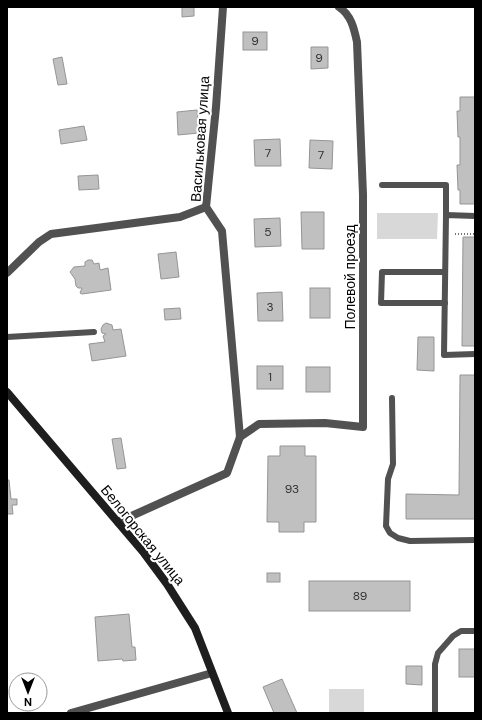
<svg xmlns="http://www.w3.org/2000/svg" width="482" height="720" font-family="'DM Sans',sans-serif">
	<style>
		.green { fill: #d8d8d8 }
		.building { fill: #c0c0c0; stroke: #959595 }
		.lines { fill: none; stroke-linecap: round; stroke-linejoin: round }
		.path { stroke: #737373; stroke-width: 2; stroke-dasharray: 1 2; stroke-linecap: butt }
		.lane { stroke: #515151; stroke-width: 6 }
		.street { stroke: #515151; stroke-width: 8 }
		.secondary { stroke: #1e1e1e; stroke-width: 8 }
		.labels { text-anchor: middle; stroke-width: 4; stroke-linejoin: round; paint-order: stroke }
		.number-label { font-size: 12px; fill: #303030 }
		.street-label { font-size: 14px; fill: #000; stroke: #fff }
	</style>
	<rect width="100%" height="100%" fill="#fff"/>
	<g class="green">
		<path d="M 377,213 L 438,213 L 437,239 L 377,239 Z"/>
		<rect x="329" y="689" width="35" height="24"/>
	</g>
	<g class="building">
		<path d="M 182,7 L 194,7 L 194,16 L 182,17 Z"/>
		<rect x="243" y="32" width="24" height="18"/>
		<path d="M 311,47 L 328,47 L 328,68 L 311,69 Z"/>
		<path d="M 62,57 L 67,84 L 58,85 L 53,59 Z"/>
		<path d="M 460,97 L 475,97 L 475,204 L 460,204 L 460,190 L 458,190 L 457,165 L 460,165 L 460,137 L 458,137 L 457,111 L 460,111 Z"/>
		<path d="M 197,110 L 199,133 L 178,135 L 177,112 Z"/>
		<path d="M 84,126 L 87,140 L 61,144 L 59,130 Z"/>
		<path d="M 280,139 L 281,166 L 255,166 L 254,140 Z"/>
		<path d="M 310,140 L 333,141 L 332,169 L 309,168 Z"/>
		<path d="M 98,175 L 99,189 L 79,190 L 78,176 Z"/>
		<path d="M 301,212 L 324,212 L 324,249 L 302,249 Z"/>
		<path d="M 280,218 L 281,246 L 255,247 L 254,219 Z"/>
		<path d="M 463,237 L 475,237 L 475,346 L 462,346 Z"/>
		<path d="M 176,252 L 179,277 L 161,279 L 158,254 Z"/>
		<path d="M 88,260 L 92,260 L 94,264 L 99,263 L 100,270 L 108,268 L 111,290 L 82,294 L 80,293 L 82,288 L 78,288 L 76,286 L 75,279 L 70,272 L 74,267 L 85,266 L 85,262 Z"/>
		<rect x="310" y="288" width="20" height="30"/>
		<path d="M 282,292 L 283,321 L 258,321 L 257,293 Z"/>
		<path d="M 180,308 L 181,319 L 165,320 L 164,309 Z"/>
		<path d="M 106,323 L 112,325 L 113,330 L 121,329 L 126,356 L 92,361 L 89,344 L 105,342 L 103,336 L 106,334 L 102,333 L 101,329 L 103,325 Z"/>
		<path d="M 418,337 L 434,337 L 434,371 L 417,370 Z"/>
		<rect x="257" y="366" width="26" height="23"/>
		<rect x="306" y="367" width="24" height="25"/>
		<path d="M 460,375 L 475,375 L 475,519 L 406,519 L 406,494 L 459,495 Z"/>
		<path d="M 121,438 L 126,468 L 117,469 L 112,439 Z"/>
		<path d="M 280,446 L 305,446 L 305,456 L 316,456 L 316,522 L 304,522 L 304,532 L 279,532 L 279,522 L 267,522 L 268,456 L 280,456 Z"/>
		<path d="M 7,480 L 9,480 L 11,499 L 17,499 L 17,505 L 12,505 L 13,514 L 7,514 Z"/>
		<rect x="267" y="573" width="13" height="9"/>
		<rect x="309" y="581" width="101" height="30"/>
		<path d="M 129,614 L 132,647 L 135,647 L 136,660 L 123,661 L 122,659 L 98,661 L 95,617 Z"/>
		<rect x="459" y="649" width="16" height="28"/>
		<path d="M 406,666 L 422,666 L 422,685 L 406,684 Z"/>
		<path d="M 282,679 L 297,713 L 274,713 L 263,687 Z"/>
	</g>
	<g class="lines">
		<path class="path" d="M 455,234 L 475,234"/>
		<g class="lane">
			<path d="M 382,185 L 446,185 L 446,215"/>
			<path d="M 475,216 L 446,215 L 444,355 L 475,354"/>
			<path d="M 445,303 L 381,303 L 382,272 L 445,272"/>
			<path d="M 7,337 L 94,332"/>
			<path d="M 392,398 L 393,464 L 388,479 L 386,526 L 390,533 L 398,538 L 410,541 L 475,540"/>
			<path d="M 435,713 L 435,664 L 438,653 L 453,636 L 461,631 L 475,631"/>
		</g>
		<g class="street">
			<path d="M 7,273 L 39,242 L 51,234 L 180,217 L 206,207"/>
			<path d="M 240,437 L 259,424 L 325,423 L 363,427 L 363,195 L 357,42 C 354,28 351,15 339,7"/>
			<path d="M 118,522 L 227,473 L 240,437 L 222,231 L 206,207 L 216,107 L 223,7"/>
			<path d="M 71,713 L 212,673"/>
		</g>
		<path class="secondary" d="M 7,392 L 144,553 L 167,584 L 195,628 L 228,713"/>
	</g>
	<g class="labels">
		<g class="number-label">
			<text x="255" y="45">9</text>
			<text x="319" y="62">9</text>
			<text x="268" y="157">7</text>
			<text x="321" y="159">7</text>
			<text x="268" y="236">5</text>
			<text x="270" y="311">3</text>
			<text x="270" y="381">1</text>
			<text x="292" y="493">93</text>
			<text x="360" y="600">89</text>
		</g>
		<g class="street-label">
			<text transform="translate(200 139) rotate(-86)" y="5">Васильковая улица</text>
			<text transform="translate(350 277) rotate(-90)" y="5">Полевой проезд</text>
			<text transform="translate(143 535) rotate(51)" y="5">Белогорская улица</text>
		</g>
	</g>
	<rect width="482" height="720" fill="none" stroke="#000000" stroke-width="16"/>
	<g transform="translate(28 692) rotate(180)"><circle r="19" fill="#ffffff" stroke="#999999"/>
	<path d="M0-3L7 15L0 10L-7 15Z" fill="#000000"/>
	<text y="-6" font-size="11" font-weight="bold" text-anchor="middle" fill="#000000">N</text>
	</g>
</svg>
